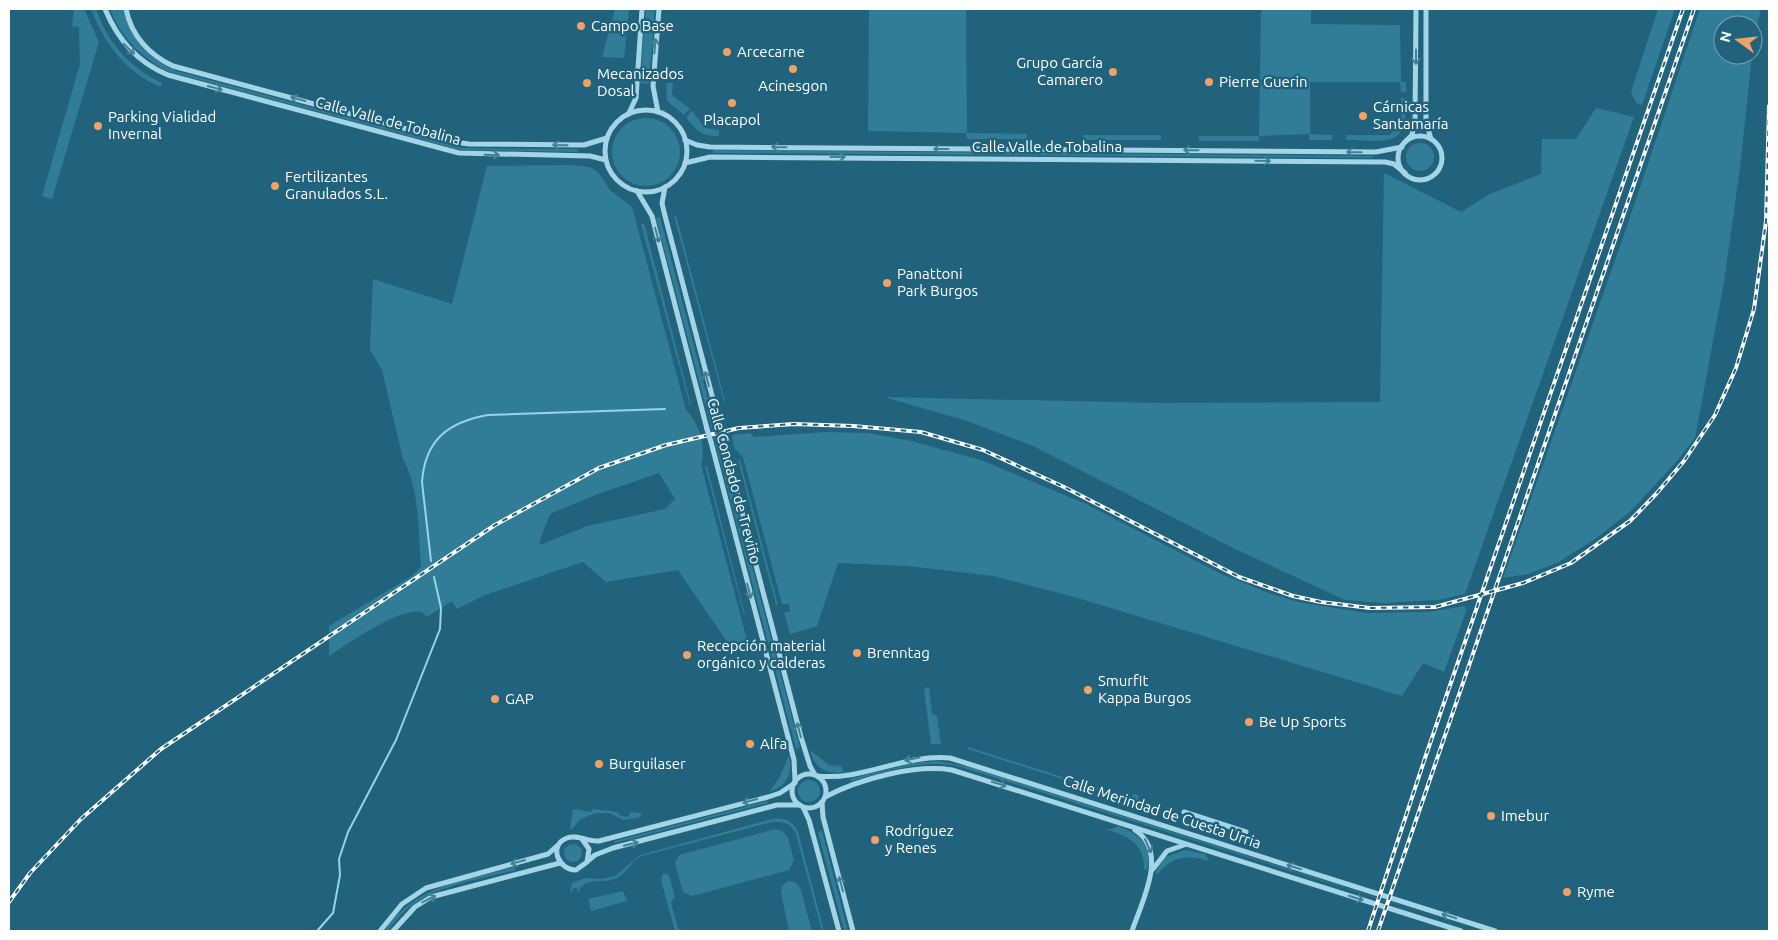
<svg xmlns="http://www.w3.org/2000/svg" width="1778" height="940" font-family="Ubuntu,sans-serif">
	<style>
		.green { fill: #317d98; fill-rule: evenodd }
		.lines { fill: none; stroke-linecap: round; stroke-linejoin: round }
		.stream { stroke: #98d4e7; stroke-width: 2 }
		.street { stroke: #a4d5e6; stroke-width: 5 }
		.rail-casing { stroke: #fff; stroke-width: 4 }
		.rail { stroke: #21637c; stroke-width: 2; stroke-dasharray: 5.5; stroke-linecap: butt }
		.street-bridge { stroke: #a4d5e6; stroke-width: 5 }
		.oneway { stroke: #428096 }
		.poi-dot { fill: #f2a165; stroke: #21637c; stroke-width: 2 }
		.labels { text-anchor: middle; stroke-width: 5; stroke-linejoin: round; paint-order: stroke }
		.poi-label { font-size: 15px; fill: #fff; stroke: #21637c; text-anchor: start }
		.street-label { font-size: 15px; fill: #fff; stroke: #21637c }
	</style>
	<rect width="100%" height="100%" fill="#21637c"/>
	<g class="green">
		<path d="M 74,9 L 84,9 L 99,42 L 52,199 L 42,196 L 80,64 L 79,27 L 72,26 Z"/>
		<path d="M 91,9 L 96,9 C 108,43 129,67 162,83 L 161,87 C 126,73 104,43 91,9 Z"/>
		<path d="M 110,9 L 123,9 C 131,39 147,58 176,71 L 462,148 L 578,149 L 578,152 L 461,150 L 167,71 C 140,57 121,37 110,9 Z"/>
		<path d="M 615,9 L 629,9 L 624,58 L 602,57 Z"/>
		<path d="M 646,9 L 655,9 L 649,84 L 640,83 Z"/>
		<path d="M 869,9 L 966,9 L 967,133 L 1027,134 L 1027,139 L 967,139 L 966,133 L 868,131 Z"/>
		<path d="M 1261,9 L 1311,9 L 1311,24 L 1400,25 L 1401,82 L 1406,82 L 1406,92 L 1401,92 L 1400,82 L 1310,82 L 1310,134 L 1333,135 L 1332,140 L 1309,140 L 1309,134 L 1259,136 L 1259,141 L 1199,141 L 1199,136 L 1259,136 Z"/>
		<path d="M 1658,9 L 1675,9 L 1642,105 L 1636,103 L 1631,92 Z"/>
		<path d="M 1700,9 L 1761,9 L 1753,45 L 1753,25 L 1723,25 L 1723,55 L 1752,55 L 1740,168 L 1724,282 L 1695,438 L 1677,461 L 1632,510 L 1595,539 L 1557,563 L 1528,574 L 1503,578 L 1624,235 Z"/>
		<path d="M 666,83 L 673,83 L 672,95 L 690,109 L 684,115 L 667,101 Z"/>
		<path d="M 1401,98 L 1406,98 C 1407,150 1389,140 1346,140 L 1346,135 L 1390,135 L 1401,121 Z"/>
		<path d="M 1596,108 L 1634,117 L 1465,594 L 1438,600 L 1384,603 L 1345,600 L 1231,547 L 1033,446 L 967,421 L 884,397 L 1160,403 L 1380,402 L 1384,173 L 1461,212 L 1490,194 L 1541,174 L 1542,139 L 1576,139 Z"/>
		<path d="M 692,111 L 705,128 L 719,130 L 719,136 C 702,136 696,131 686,117 Z"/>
		<circle cx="646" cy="152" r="34"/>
		<rect x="1083" y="135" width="78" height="5"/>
		<circle cx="1420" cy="157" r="14"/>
		<path d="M 713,150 L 1373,156 L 1373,158 L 713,153 Z"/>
		<path d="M 567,165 L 590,167 L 598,172 L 610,190 L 632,207 L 686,410 C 700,424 706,447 701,465 L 748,644 L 732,649 L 678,570 L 606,582 L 583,562 L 485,595 L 457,609 L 452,601 L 427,617 C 425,615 423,613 421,612 C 402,606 345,645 329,656 L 329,626 L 412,576 L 421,567 C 418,531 420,490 403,459 L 382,370 L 370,350 L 373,279 L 452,304 L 487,166 ZM 659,473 L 675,499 L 665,509 L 587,526 L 543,544 L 539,543 L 550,514 L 595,495 Z"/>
		<path d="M 676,215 L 725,401 L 724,402 L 674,216 Z"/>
		<path d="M 660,217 L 800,748 L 796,749 L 656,218 Z"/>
		<path d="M 644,223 L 691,405 L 690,406 L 641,224 Z"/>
		<path d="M 825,432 L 868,433 L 911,441 L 981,460 L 1086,504 L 1219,573 L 1266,592 L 1298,602 L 1366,613 L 1429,612 L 1465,606 L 1466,611 L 1444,672 L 1423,663 L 1402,696 L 1071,596 L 993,576 L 908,566 L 838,563 L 817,626 L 790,634 L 784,612 L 790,612 L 789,604 L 782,604 L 743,457 L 734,448 L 732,435 L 750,433 L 754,437 Z"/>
		<path d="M 738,460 L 740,460 L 778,605 L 776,605 Z"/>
		<path d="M 705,466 L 707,466 L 745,615 L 744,615 Z"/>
		<path d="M 929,687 L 932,714 L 937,716 L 941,744 L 931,744 L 924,688 Z"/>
		<path d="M 968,747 L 1131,799 L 1133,794 L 1139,795 L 1137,803 L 968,749 Z"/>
		<path d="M 810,750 L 829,765 L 841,766 L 844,772 C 827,775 814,768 810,750 Z"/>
		<path d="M 789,755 C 793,773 787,787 769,792 L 780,777 Z"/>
		<path d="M 938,761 L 969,767 L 1481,931 L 961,767 C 923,758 887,772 851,781 L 850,779 L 914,763 Z"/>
		<circle cx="809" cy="791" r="11"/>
		<path d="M 767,801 L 768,803 L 615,843 L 615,841 Z"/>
		<path d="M 573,809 L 591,812 L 593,809 L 617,812 L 621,816 L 628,817 L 630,812 L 641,813 L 641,817 L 624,820 L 609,813 L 596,813 L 581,819 L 572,829 L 570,829 Z"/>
		<path d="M 772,819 C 783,817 793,821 798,832 L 824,931 L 822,931 L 796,834 C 791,823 783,821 772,822 L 642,856 C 630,861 627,874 615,879 C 601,884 582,876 578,894 L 577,888 L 573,888 L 572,893 L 570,892 L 572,883 L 585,878 L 602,879 L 615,876 L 640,855 Z"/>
		<path d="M 1118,826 C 1138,833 1154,846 1147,870 L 1144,869 C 1145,843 1127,836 1105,829 L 1112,829 Z"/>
		<path d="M 776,829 L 783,831 L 788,838 L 794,860 L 789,870 L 692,896 L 683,892 L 675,863 L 679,855 Z"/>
		<path d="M 822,831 L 848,931 L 844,931 L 818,832 Z"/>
		<circle cx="573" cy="853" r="9"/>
		<path d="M 1185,850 L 1205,854 L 1209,861 L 1243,873 C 1213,863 1181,843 1158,874 L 1155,873 L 1165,857 Z"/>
		<path d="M 515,867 L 516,870 C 469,882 416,887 388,931 L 385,931 C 413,885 468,880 515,867 Z"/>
		<path d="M 663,873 L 669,875 L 675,897 L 671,903 L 678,928 L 681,931 L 675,931 L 661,880 Z"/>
		<path d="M 788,881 L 795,882 L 800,887 L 812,931 L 789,931 L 781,893 L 782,886 Z"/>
		<path d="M 623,891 L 627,901 L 591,911 L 588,899 Z"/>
	</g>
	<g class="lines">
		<g class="stream">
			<path d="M 431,561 L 422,482 C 425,439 449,422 488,415 L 665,409"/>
			<path d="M 317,931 L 333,913 L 340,875 L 339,859 L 348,832 L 396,740 L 440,629 L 441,608 L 434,577"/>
		</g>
		<g class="street">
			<path d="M 105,9 C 118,40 137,62 168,75 L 459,153 L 590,156 L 606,160"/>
			<path d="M 126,9 C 131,35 149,55 173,66 L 455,142 L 469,144 L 584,145 L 607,138"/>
			<path d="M 1426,9 L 1426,122 L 1431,139"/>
			<circle cx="646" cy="151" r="41"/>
			<path d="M 658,112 L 653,86 L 659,9"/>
			<path d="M 629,113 L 636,98 L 642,9"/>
			<circle cx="1420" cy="158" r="22"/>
			<path d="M 685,140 L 697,145 L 710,147 L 1376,152 L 1402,147"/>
			<path d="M 1404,143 L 1412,135 L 1415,122 L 1416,9"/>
			<path d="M 685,163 L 710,157 L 1385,162 L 1394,164 L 1405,173"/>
			<path d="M 665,187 L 662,203 L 664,212 L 720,426"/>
			<path d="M 637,191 L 652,216 L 707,429"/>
			<path d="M 723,439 L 801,737 L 810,766 L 815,775"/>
			<path d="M 711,442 L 794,760 L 795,781"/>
			<circle cx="809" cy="791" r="17"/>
			<path d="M 817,776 C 863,781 903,754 950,758 L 1495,931"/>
			<path d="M 825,797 C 859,779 915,764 952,770 L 1461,931"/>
			<path d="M 822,802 L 823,817 L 853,931"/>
			<path d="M 803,807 L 809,820 L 839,931"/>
			<path d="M 1184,812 L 1246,832"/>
			<path d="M 582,839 L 589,849 L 587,862 L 576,870 C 558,870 548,845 567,838 C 577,834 588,842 599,841 L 768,797 L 780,793 L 795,783"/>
			<path d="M 589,860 L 595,855 L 613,848 L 777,805 L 800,805"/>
			<path d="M 1153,869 L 1167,851 L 1184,845"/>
			<path d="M 380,931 L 402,904 L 426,888 L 548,854 L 558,845"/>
			<path d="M 393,931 L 415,907 L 431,897 L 560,863"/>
			<path d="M 1132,931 C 1142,901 1169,852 1135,830"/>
		</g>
		<defs>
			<g id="rail">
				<path d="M 9,902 L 30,873 L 81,819 L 161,749 L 495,525 L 599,468 L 666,445 L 739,428 L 794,424 L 853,426 L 921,432 L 983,450 L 1064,487 L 1239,577 L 1293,596 L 1321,602 L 1370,608 L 1435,607 L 1523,583 L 1571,563 L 1630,521 L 1657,493 L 1684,461 L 1715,415 L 1736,368 L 1754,309 L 1766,221 L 1769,106"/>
				<path d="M 1368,931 L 1425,758 L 1683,9"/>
				<path d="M 1378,931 L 1694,9"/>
			</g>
		</defs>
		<use href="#rail" class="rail-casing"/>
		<use href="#rail" class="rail"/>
		<g class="street-bridge">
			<path d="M 720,426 L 723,439"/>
			<path d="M 707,429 L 711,442"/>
		</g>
	</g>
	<defs><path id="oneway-shaft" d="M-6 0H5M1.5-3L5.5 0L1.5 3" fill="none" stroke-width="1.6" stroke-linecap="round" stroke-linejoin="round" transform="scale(1.25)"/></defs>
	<g class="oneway">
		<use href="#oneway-shaft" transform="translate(655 46) rotate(-85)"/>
		<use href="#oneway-shaft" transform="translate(129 49) rotate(45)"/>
		<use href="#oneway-shaft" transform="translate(1416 57) rotate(90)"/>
		<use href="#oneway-shaft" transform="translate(215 88) rotate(15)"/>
		<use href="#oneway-shaft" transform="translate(298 99) rotate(-165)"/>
		<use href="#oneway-shaft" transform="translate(560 145) rotate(-179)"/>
		<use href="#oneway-shaft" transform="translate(779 147) rotate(-179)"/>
		<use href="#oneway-shaft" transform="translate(941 149) rotate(-180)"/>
		<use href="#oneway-shaft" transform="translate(1191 150) rotate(-179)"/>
		<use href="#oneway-shaft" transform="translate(1354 152) rotate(-179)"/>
		<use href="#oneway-shaft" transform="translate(492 155) rotate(1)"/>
		<use href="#oneway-shaft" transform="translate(838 157)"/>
		<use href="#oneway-shaft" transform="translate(1263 161) rotate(1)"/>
		<use href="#oneway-shaft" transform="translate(657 235) rotate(75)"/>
		<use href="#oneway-shaft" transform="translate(707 379) rotate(-105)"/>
		<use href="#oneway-shaft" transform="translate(749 591) rotate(75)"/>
		<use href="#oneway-shaft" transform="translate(799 730) rotate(-105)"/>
		<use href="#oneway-shaft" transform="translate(912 759) rotate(169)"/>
		<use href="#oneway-shaft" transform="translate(999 784) rotate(17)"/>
		<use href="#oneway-shaft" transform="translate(750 801) rotate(165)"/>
		<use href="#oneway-shaft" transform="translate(631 844) rotate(-14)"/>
		<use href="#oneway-shaft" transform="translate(1148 846) rotate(66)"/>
		<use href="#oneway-shaft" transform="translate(518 862) rotate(165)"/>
		<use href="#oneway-shaft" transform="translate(1294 867) rotate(-163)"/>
		<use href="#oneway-shaft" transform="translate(841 884) rotate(-105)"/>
		<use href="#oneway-shaft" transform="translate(1356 898) rotate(18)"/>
		<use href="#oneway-shaft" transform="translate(429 899) rotate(-26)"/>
		<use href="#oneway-shaft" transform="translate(1449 916) rotate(-162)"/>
	</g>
	<g class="poi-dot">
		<circle cx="581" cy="26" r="5"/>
		<circle cx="727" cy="52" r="5"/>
		<circle cx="793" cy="69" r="5"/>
		<circle cx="1113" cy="72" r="5"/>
		<circle cx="1209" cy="82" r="5"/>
		<circle cx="587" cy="83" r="5"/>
		<circle cx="732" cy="103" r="5"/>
		<circle cx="1363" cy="116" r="5"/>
		<circle cx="98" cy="126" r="5"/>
		<circle cx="275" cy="186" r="5"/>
		<circle cx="887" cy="283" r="5"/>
		<circle cx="857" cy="653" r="5"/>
		<circle cx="687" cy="655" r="5"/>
		<circle cx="1088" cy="690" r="5"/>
		<circle cx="495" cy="699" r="5"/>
		<circle cx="1249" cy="722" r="5"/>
		<circle cx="750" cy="744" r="5"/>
		<circle cx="599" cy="764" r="5"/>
		<circle cx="1491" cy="816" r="5"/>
		<circle cx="875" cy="840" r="5"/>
		<circle cx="1567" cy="892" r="5"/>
	</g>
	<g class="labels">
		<g class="poi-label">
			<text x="591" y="31">Campo Base</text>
			<text x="737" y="57">Arcecarne</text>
			<text x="1103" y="68" text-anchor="end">Grupo García<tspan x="1103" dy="17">Camarero</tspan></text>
			<text x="597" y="79">Mecanizados<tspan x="597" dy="17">Dosal</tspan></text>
			<text x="1219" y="87">Pierre Guerin</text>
			<text x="793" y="91" text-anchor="middle">Acinesgon</text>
			<text x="1373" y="112">Cárnicas<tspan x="1373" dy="17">Santamaría</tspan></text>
			<text x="108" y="122">Parking Vialidad<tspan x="108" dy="17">Invernal</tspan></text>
			<text x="732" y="125" text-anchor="middle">Placapol</text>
			<text x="285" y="182">Fertilizantes<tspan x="285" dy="17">Granulados S.L.</tspan></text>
			<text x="897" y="279">Panattoni<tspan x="897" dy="17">Park Burgos</tspan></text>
			<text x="697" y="651">Recepción material<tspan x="697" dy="17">orgánico y calderas</tspan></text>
			<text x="867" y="658">Brenntag</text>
			<text x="1098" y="686">Smurfit<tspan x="1098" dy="17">Kappa Burgos</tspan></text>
			<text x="505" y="704">GAP</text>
			<text x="1259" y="727">Be Up Sports</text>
			<text x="760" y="749">Alfa</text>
			<text x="609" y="769">Burguilaser</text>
			<text x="1501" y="821">Imebur</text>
			<text x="885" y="836">Rodríguez<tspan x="885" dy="17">y Renes</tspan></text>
			<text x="1577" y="897">Ryme</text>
		</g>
		<g class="street-label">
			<text transform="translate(388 121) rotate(15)" y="5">Calle Valle de Tobalina</text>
			<text x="1047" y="152">Calle Valle de Tobalina</text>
			<text transform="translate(734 481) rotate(75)" y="5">Calle Condado de Treviño</text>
			<text transform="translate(1162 812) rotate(18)" y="5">Calle Merindad de Cuesta Urria</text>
		</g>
	</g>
	<rect width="1778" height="940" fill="none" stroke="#ffffff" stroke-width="20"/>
	<g transform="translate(1738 40) rotate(285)"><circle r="24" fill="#21637c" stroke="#7aa1b0"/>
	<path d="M0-4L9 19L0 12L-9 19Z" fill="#f2a165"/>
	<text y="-8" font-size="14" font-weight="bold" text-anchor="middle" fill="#ffffff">N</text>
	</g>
</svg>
